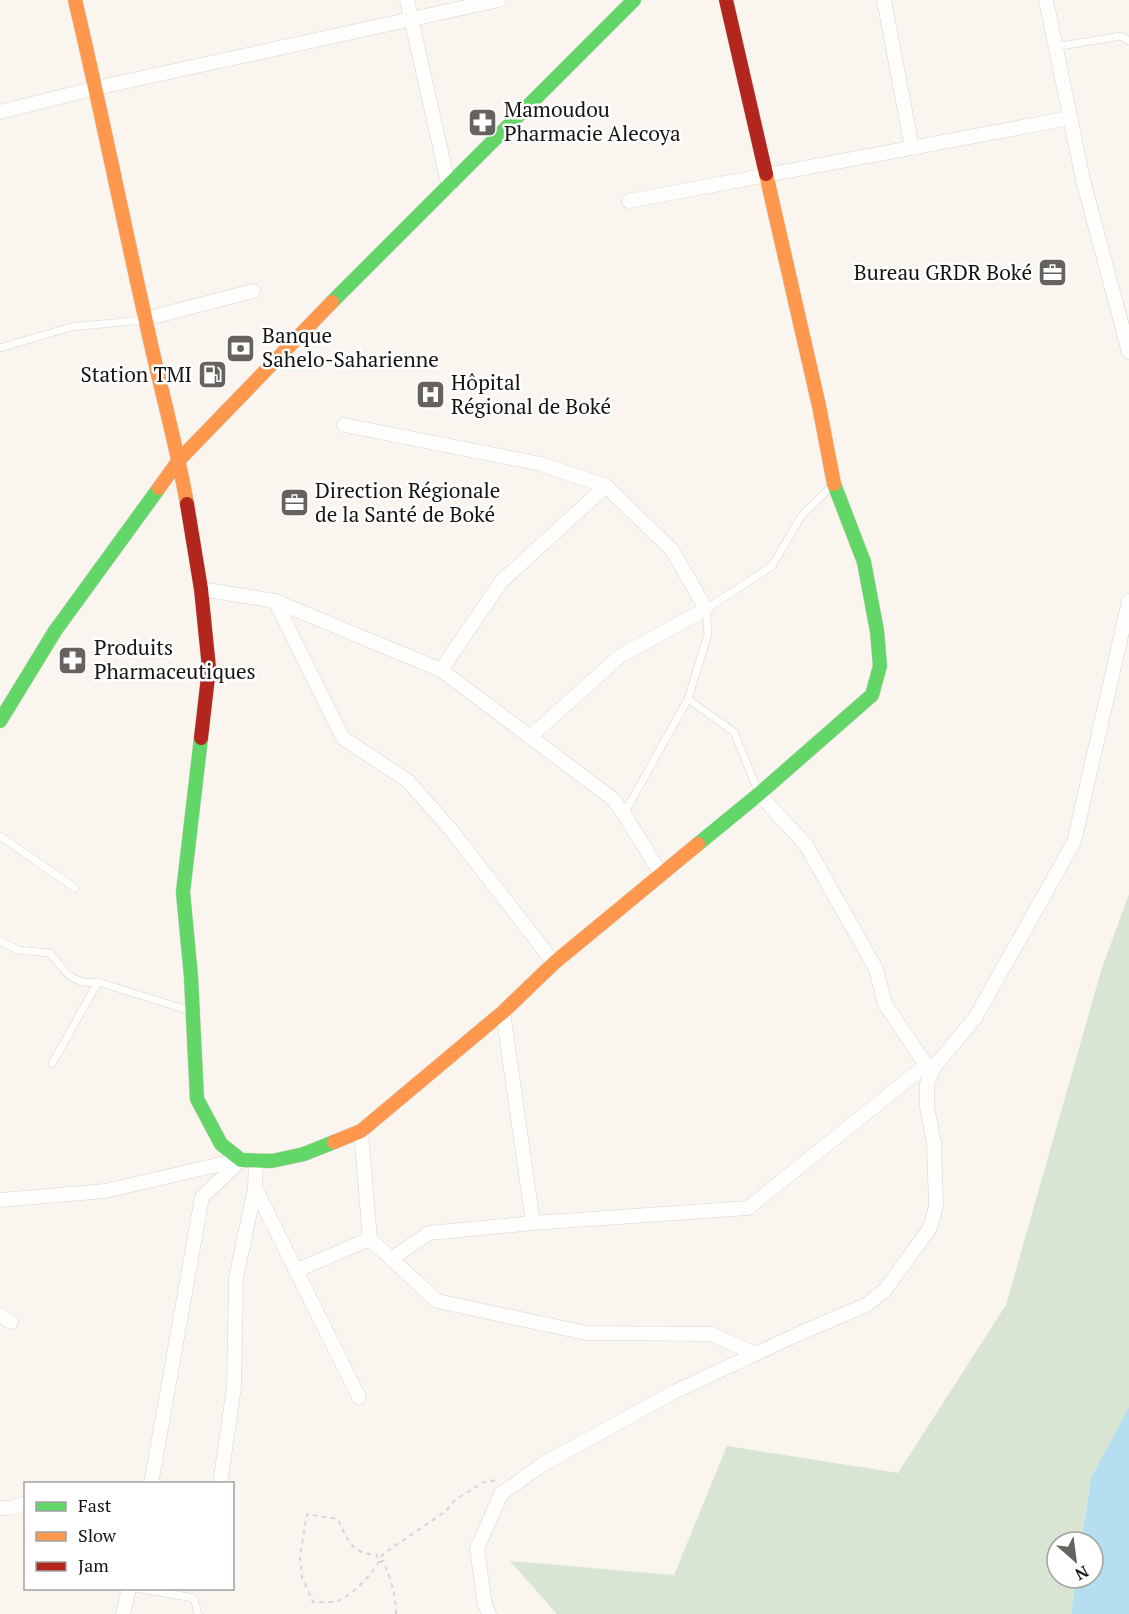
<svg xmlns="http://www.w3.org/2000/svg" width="1129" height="1614" font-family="'PT Serif',serif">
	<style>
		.green { fill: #d8e5d2 }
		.water { fill: #b5dff1 }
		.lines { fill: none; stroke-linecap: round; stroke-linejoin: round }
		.lane-casing { stroke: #d7d4cf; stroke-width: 8 }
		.street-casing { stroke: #d7d4cf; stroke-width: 15 }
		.fast-casing { stroke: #d7d4cf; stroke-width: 15 }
		.slow-casing { stroke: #d7d4cf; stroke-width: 15 }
		.jam-casing { stroke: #d7d4cf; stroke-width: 15 }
		.path { stroke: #d6d6d4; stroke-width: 2; stroke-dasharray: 4.5 4.5; stroke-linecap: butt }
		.lane { stroke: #fefefd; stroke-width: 7 }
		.street { stroke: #fefefd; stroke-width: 14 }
		.fast { stroke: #63d668; stroke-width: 14 }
		.slow { stroke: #ff974d; stroke-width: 14 }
		.jam { stroke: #b3261e; stroke-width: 14 }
		.labels { text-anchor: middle; stroke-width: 5; stroke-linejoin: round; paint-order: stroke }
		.poi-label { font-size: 21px; fill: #161410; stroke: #fff; text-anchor: start }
	</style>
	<rect width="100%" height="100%" fill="#faf6ef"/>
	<path class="green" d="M 1129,894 L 1129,1412 L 1089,1489 L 1081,1542 L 1057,1542 L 1057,1578 L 1076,1578 L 1071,1614 L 557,1614 L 510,1561 L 674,1575 L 727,1446 L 898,1473 L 1006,1305 L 1101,971 Z"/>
	<path class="water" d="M 1129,1407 L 1129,1614 L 1071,1614 L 1076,1578 L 1093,1578 L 1093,1542 L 1081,1542 L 1091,1478 Z"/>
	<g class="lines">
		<defs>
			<g id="lane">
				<path d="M 1055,47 L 1121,36 L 1129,41"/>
				<path d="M 0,348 L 71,327 L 144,320"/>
				<path d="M 688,699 L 734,732 L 758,791"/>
				<path d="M 624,814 L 688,699 L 708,634 L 706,609 L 772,566 L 802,515 L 831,487"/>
				<path d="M 0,836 L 75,888"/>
				<path d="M 0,941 L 18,950 L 50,953 C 65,971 72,986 98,982"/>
				<path d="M 52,1064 L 98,982 L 191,1011"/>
				<path d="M 135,1588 L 194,1598 L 198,1614"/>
			</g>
			<g id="street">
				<path d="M 407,0 L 449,187"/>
				<path d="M 884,0 L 912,148"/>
				<path d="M 1046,0 L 1083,180 L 1129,352"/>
				<path d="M 0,112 L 96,88 L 499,0"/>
				<path d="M 629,201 L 1070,118"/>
				<path d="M 145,319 L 253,291"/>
				<path d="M 344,425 L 541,464 L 606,486 L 672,550 L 706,609 L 620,656 L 530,737"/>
				<path d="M 201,589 L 275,601 L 441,670 L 613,799 L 624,814 L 661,874"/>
				<path d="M 275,601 L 343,738 L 408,781 L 452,831 L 554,963"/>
				<path d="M 441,670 L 501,582 L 606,486"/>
				<path d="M 759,794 L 806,845 L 876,969 L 885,1004 L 926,1065"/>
				<path d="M 503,1012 L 533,1223 L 748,1208 L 926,1065 L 935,1066"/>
				<path d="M 361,1131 L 370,1239 L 437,1301 L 586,1333 L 711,1334 L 756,1354"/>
				<path d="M 255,1188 L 359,1397"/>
				<path d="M 0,1200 L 105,1191 L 239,1160"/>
				<path d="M 391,1259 L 429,1233 L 533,1223"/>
				<path d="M 297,1270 L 370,1239"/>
				<path d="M 0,1315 L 11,1322"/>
				<path d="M 151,1484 L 202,1197 L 241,1160"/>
				<path d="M 220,1484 L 234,1387 L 236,1278 L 255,1188 L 256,1161"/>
				<path d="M 0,1508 L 11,1508 L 26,1503"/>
				<path d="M 123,1614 L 129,1588"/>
				<path d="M 489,1614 L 485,1605 L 477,1549 L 501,1494 L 543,1464 L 674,1392 L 796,1335 L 866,1305 L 885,1290 L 930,1228 L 936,1206 L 934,1143 L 927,1107 L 927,1084 L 935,1066 L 975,1018 L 1074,842 L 1129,601"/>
			</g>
			<g id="fast">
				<path d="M 332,302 L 634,0"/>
				<path d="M 0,721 L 55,631 L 159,488"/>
				<path d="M 201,738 L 183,892 L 191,977 L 197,1099 L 221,1144 L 241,1160 L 272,1161 L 304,1154 L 334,1142"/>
				<path d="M 698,844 L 759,794 L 872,695 L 880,666 L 877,631 L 864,562 L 834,484"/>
			</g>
			<g id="slow">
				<path d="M 75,0 C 100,105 121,211 145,317 C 158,380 176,441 187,504"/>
				<path d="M 766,174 L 819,406 L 834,484"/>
				<path d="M 159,488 L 179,460 L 332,302"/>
				<path d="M 334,1142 L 361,1131 L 503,1012 L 554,963 L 698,844"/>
			</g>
			<g id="jam">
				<path d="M 726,0 L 766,174"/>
				<path d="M 187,504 L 201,589 L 209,668 L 201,738"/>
			</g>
		</defs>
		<use href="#lane" class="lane-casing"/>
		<use href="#street" class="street-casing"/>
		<use href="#fast" class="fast-casing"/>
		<use href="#slow" class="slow-casing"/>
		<use href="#jam" class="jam-casing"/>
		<path class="path" d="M 396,1614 C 396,1595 391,1579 383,1561 L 380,1562 L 376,1554 C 353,1556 346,1537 338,1519 L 307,1514 L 300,1556 L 302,1577 L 313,1602 C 320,1602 329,1603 337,1601 C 353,1596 377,1569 383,1554 L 446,1511 L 455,1500 L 484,1482 L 497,1480"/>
		<use href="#lane" class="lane"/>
		<use href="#street" class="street"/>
		<use href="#fast" class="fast"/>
		<use href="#slow" class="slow"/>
		<use href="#jam" class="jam"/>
	</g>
	<defs>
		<symbol id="pharmacy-square" viewBox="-11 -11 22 22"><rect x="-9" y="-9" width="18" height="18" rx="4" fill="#66635e" stroke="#fff"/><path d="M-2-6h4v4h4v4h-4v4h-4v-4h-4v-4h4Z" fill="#fff"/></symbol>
		<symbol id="office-square" viewBox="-11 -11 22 22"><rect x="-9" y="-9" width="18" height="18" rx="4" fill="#66635e" stroke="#fff"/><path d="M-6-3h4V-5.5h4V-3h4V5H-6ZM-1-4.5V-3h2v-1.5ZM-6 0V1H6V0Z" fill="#fff"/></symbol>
		<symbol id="bank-square" viewBox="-11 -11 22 22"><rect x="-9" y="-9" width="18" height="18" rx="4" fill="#66635e" stroke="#fff"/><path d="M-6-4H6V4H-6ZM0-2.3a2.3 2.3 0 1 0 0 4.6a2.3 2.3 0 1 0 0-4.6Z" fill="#fff"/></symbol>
		<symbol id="fuel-square" viewBox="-11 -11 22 22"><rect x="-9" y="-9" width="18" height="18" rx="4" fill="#66635e" stroke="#fff"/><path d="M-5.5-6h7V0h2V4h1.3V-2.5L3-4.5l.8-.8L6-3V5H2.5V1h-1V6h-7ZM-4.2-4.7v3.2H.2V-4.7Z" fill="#fff"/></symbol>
		<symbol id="hospital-square" viewBox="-11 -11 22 22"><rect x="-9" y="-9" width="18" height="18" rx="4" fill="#66635e" stroke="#fff"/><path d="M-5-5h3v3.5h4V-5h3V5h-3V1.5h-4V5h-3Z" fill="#fff"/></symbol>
	</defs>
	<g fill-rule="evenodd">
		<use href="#pharmacy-square" x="466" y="106" width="33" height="33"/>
		<use href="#office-square" x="1036" y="256" width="33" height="33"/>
		<use href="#bank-square" x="224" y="332" width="33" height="33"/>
		<use href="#fuel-square" x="196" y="358" width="33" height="33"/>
		<use href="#hospital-square" x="414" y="378" width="33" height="33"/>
		<use href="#office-square" x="278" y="486" width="33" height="33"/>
		<use href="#pharmacy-square" x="56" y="644" width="33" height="33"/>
	</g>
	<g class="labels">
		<g class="poi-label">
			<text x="504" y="117">Mamoudou<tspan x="504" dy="24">Pharmacie Alecoya</tspan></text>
			<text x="1032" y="280" text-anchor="end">Bureau GRDR Boké</text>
			<text x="262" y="343">Banque<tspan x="262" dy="24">Sahelo-Saharienne</tspan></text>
			<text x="192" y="382" text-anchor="end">Station TMI</text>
			<text x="451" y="390">Hôpital<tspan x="451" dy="24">Régional de Boké</tspan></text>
			<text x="315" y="498">Direction Régionale<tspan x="315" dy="24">de la Santé de Boké</tspan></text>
			<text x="94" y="655">Produits<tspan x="94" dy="24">Pharmaceutiques</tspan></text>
		</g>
	</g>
	<rect x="24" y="1482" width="210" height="108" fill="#ffffff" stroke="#a2a19f" stroke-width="1.5"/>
	<rect x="36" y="1502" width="30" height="9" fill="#63d668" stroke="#a2a19f" stroke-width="1.5"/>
	<text x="78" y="1512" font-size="18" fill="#161410">Fast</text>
	<rect x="36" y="1532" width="30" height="9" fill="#ff974d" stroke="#a2a19f" stroke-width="1.5"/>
	<text x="78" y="1542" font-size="18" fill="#161410">Slow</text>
	<rect x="36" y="1562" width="30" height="9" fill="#b3261e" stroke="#a2a19f" stroke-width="1.5"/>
	<text x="78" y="1572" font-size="18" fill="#161410">Jam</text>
	<g transform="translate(1075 1560) rotate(152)"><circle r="28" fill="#ffffff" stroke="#a2a19f" stroke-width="1.5"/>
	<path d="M0-4.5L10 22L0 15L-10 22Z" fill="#66635e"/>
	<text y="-9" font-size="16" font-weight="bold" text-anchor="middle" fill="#161410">N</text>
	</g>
</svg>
